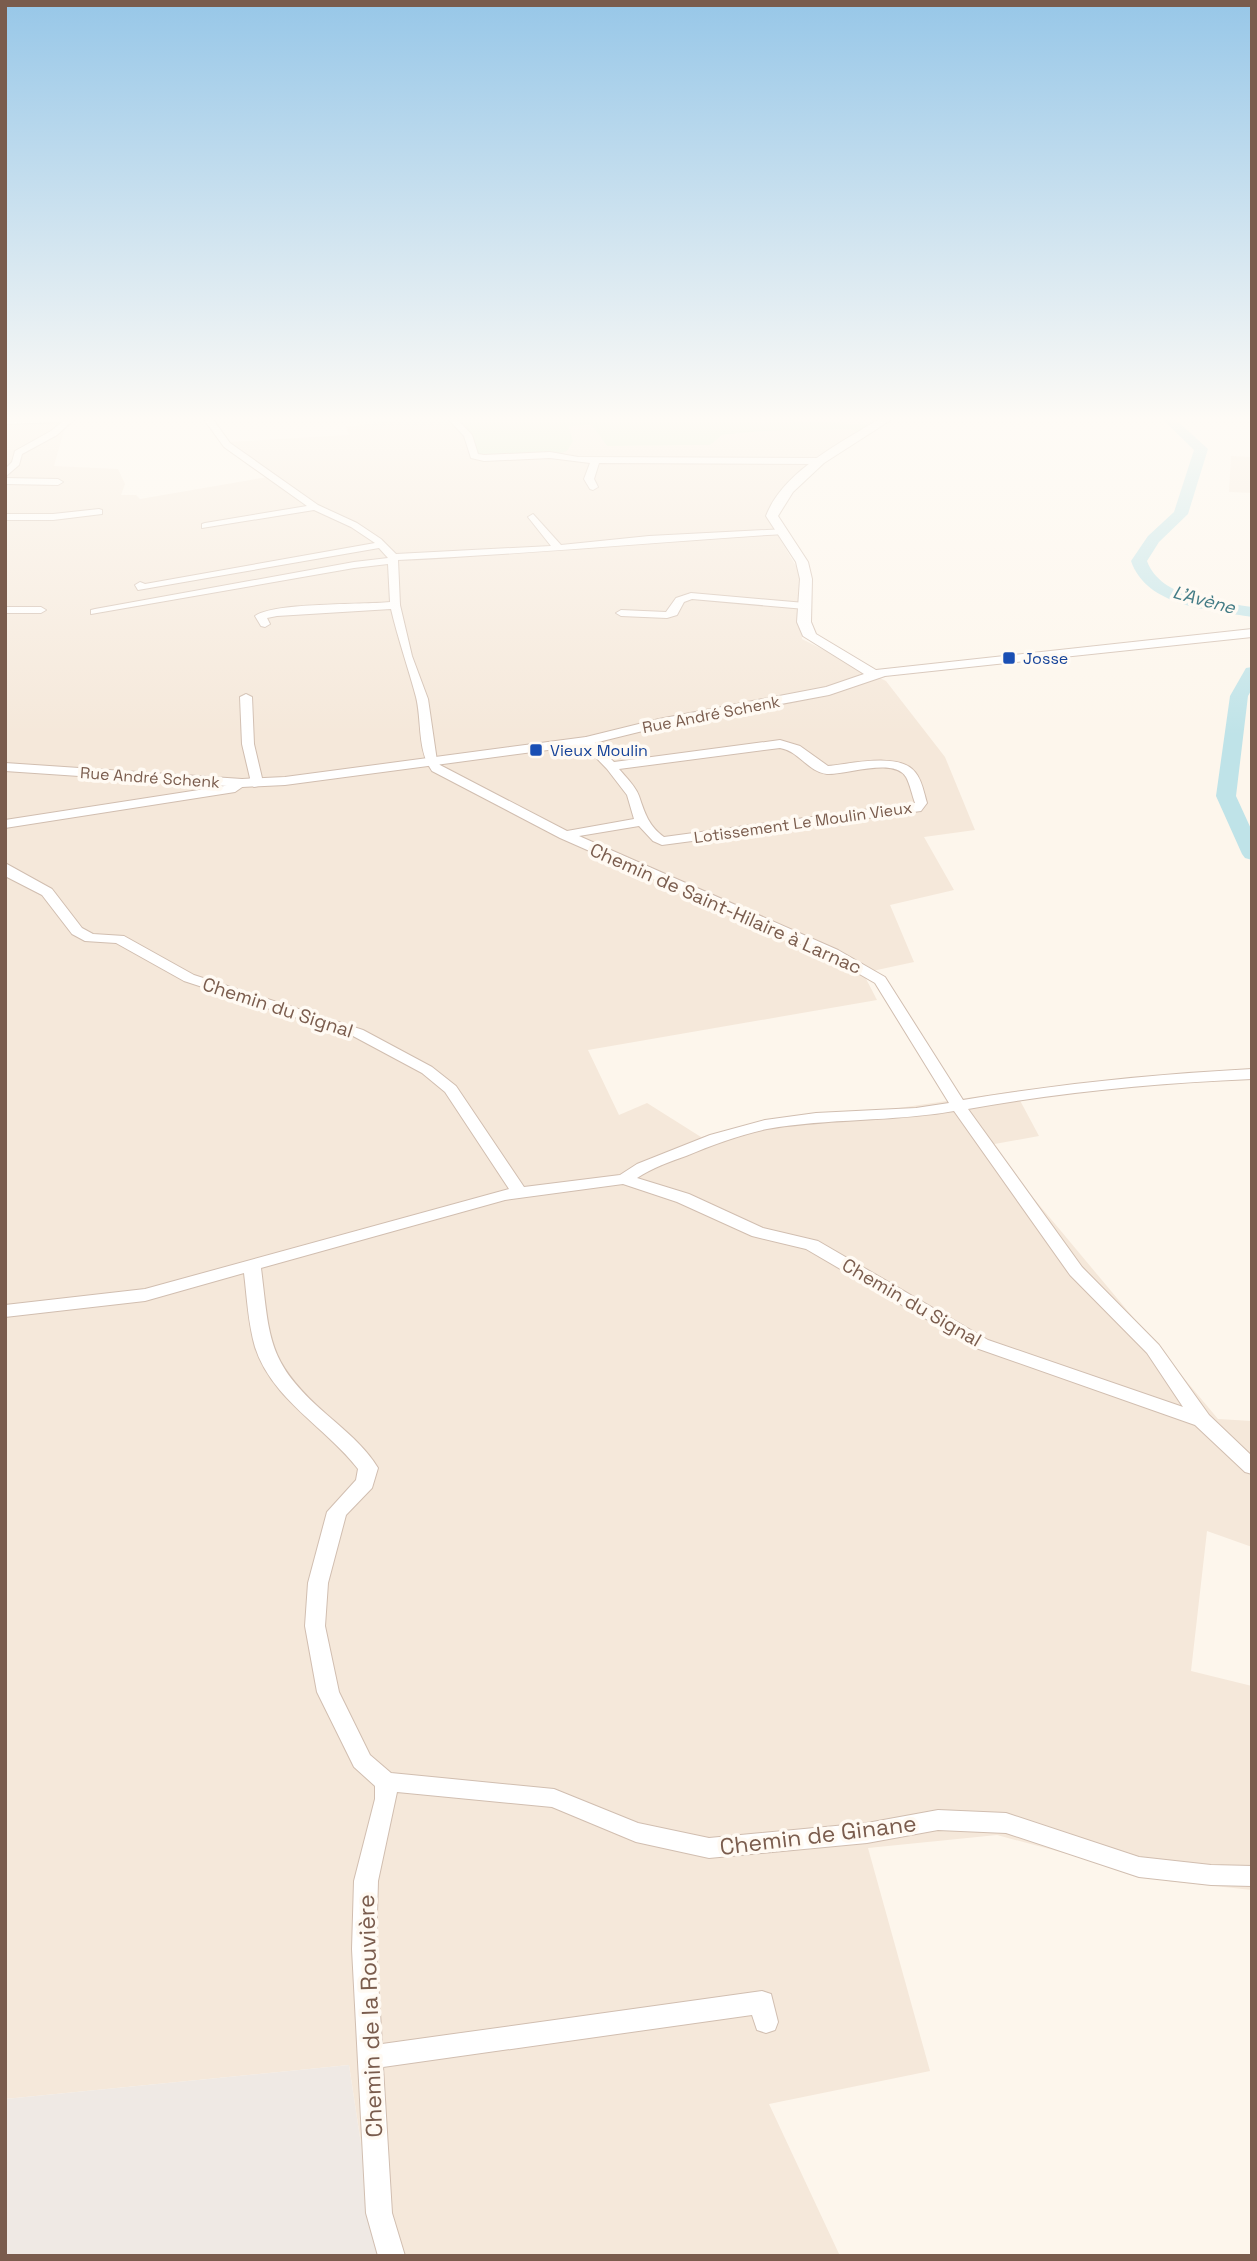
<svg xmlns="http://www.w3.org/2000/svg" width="1257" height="2261" font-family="'Space Grotesk',sans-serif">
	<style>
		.residential { fill: #f5e8da }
		.industrial { fill: #efe9e4 }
		.green { fill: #d8ecc9 }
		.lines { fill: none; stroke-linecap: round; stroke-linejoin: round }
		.river { fill: #bfe3e8; fill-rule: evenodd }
		.minor-casing { stroke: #d1beb0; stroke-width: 2 }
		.tertiary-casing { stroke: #d1beb0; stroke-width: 2 }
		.minor { fill: #fff; fill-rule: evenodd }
		.tertiary { fill: #fff; fill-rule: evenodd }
		.transit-dot { fill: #1a4fb4; stroke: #fffaf3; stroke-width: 2.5 }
		.labels { text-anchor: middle; stroke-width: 7; stroke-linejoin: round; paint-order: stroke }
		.far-transit-label { font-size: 16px; fill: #164399; stroke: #fffaf3; text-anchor: start }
		.far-street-label { font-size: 16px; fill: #7a5c4d; stroke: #fffaf3 }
		.far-water-label { font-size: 18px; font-style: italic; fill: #437c86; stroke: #fffaf3 }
		.street-label { font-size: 19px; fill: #7a5c4d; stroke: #fffaf3 }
		.near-street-label { font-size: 23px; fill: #7a5c4d; stroke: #fffaf3 }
	</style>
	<rect width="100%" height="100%" fill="#fdf6ec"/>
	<g class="residential">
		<path d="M 753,418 L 879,418 L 872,425 Z"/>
		<path d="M 404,419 L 451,419 L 465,425 L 477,455 L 573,441 L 567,426 L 592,425 L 607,446 L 710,445 L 722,435 L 762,431 L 851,429 L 858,433 L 783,492 L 766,515 L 800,573 L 802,639 L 886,681 L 945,757 L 975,830 L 924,837 L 954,890 L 890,905 L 914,962 L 863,973 L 877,1000 L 588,1050 L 619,1115 L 647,1103 L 701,1137 L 1015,1091 L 1039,1136 L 989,1145 L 1218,1419 L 1252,1421 L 1252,1547 L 1207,1531 L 1191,1671 L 1252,1686 L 1252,1890 L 1168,1881 L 997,1835 L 868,1848 L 930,2071 L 769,2104 L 840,2256 L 378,2256 L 349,2065 L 5,2099 L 5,423 L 67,420 L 54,466 L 118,469 L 125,484 L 121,495 L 136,495 L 140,499 L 273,476 L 229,442 L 349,435 L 346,427 Z"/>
		<path d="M 1231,456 L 1252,457 L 1252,493 L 1229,492 Z"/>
	</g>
	<path class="industrial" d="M 349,2065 L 378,2256 L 5,2256 L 5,2099 Z"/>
	<path class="green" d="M 753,418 L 872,425 L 858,433 L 851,429 L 762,431 L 722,435 L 710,445 L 607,446 L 592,425 L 568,426 L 573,441 L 567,451 L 557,454 L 488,457 L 477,455 L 465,425 L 451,419 Z"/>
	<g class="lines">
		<g class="river">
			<path d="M 1161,418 L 1174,418 L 1208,449 L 1188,514 L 1159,542 L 1147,561 C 1161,599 1217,601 1252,607 L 1252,617 C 1210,610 1147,607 1131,561 L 1148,536 L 1174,512 L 1194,450 Z"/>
			<path d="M 1252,667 L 1252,689 L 1248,696 L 1236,796 L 1252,831 L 1252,860 L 1245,858 L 1242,854 L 1216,796 L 1230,696 L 1246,668 Z"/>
		</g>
		<defs>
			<g id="minor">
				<path d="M 5,418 L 76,418 L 57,435 L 22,454 L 19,465 L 5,477 L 5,469 L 12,462 L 15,451 L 51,431 L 62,422 L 5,424 Z"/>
				<path d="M 203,418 L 212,418 L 230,443 L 318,505 L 357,523 L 381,539 L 396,554 L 551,546 L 528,517 L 533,514 L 561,545 L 649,536 L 786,529 L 786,533 L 783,534 C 655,542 527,554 398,560 L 400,605 L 412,656 L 428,699 L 437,761 L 440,765 L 567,831 L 634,819 L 627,795 L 607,769 L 580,741 L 586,737 L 590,738 L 614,762 L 780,740 L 800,746 L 828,766 C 850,764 900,752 915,772 C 922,780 924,793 927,803 L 921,811 L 662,845 L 653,841 L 639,826 L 579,836 L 838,950 L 885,977 L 963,1100 C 1058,1084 1155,1074 1252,1069 L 1252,1079 C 1157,1083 1062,1092 968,1109 L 1082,1267 L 1159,1345 L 1209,1415 L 1252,1456 L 1252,1474 L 1245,1472 L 1195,1425 L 976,1348 L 806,1249 L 752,1236 L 677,1202 L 623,1184 L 505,1200 L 261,1268 C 270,1340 267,1362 325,1413 C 343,1429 365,1446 378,1468 L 372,1488 L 346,1515 L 328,1583 L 325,1626 L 339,1692 L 370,1755 L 391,1773 L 554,1789 L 638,1823 L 709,1838 L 867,1823 L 938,1810 L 1006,1813 L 1139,1857 L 1211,1865 L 1252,1866 L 1252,1886 L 1211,1885 L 1139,1877 L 1006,1833 L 938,1830 L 867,1843 L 709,1858 L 636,1842 L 552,1807 L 397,1792 L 378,1881 L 376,1949 L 382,2044 L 762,1991 L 771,1994 L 778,2022 L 775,2030 L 766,2033 L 757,2030 L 752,2015 L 383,2067 L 392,2213 L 405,2256 L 378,2256 L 366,2213 L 352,1949 L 354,1881 L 375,1799 L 375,1786 L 354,1767 L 317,1692 L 305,1626 L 308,1583 L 327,1512 L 356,1480 L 358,1469 C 326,1427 272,1400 255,1347 C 248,1323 247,1298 244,1273 L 145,1301 L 5,1317 L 5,1305 L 145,1289 L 509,1189 L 445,1092 L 422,1073 L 353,1036 L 184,981 L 116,943 L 85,941 L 72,934 L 42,895 L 5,876 L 5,863 L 52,889 L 82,928 L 93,934 L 124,936 L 194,975 L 363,1030 L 432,1067 L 456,1086 L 524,1187 L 620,1175 L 637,1164 L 710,1135 L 765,1120 L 816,1113 L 916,1108 L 949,1103 L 875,983 L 828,956 L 560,838 L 432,771 C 417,750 422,721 416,697 C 408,667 398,639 391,609 L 277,616 L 267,618 L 270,624 L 265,627 L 261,626 L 255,616 C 275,602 361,605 390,602 L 388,564 L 354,568 L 91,614 L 91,610 L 95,609 L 354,562 L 388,558 L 379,548 L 138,590 L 135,585 L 140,582 L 145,584 L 375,543 L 351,527 L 314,510 L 202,528 L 202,524 L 205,523 L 307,506 L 224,447 ZM 780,748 C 799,751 808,772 827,774 C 846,775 894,757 906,777 C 910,784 912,795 915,803 L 664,837 C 649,826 645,814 639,796 C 636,787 625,776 619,769 ZM 954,1111 L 1070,1275 L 1147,1353 L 1183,1407 L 988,1340 L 818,1241 L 763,1228 L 689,1194 L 637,1178 C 652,1168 669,1162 686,1156 C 712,1145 739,1135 767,1129 C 829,1118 892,1122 954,1111 Z"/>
				<path d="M 447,418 L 456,418 L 472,435 L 478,454 L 484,455 L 550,452 L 578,457 L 820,458 L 825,461 L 820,464 L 599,463 L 594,479 L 598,487 L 593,490 L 590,489 L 584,479 L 590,463 L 550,458 L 484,461 L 471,458 L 464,436 Z"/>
				<path d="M 5,478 L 58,479 L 63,482 L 58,485 L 5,484 Z"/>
				<path d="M 99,509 L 102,510 L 102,514 L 53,520 L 5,520 L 5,514 L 53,514 Z"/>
				<path d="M 691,593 L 805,603 L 810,606 L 805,609 L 692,599 L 684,602 L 677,615 L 667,618 L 621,616 L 616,613 L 621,610 L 666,612 L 676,598 Z"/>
				<path d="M 5,607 L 41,607 L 46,610 L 41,613 L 5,613 Z"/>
				<path d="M 246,694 L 252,697 L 254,744 L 262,778 L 258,786 L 254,787 L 248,783 L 235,792 L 5,828 L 5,820 L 231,785 L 242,779 L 248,783 L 250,778 L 242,744 L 240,697 Z"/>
			</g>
			<path id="tertiary" d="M 881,418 L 894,418 L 824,463 L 793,492 L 778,516 L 808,562 L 812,579 L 811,622 L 816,634 L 876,670 L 1252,629 L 1252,637 L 885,676 L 829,695 L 659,727 L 586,745 L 285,785 L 242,787 L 5,771 L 5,763 L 242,779 L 285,777 L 586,737 L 659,719 L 826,687 L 864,674 L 803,636 L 797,622 L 800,579 L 796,562 L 766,516 C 783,471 842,442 881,418 Z"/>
		</defs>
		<use href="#minor" class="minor-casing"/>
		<use href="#tertiary" class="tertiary-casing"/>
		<use href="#minor" class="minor"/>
		<use href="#tertiary" class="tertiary"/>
	</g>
	<linearGradient id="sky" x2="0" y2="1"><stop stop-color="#97c7e8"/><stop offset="0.57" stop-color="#fefbf6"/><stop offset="1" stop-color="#fefbf6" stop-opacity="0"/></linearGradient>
	<rect width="1257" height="735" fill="url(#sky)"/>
	<g class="transit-dot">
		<rect x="1002" y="651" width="14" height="14" rx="3.5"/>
		<rect x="529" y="743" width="14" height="14" rx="3.5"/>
	</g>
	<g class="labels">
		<g class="far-transit-label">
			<text x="1023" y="664">Josse</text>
			<text x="550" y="756">Vieux Moulin</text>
		</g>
		<g class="far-street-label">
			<text transform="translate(711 714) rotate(-11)" y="6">Rue André Schenk</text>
			<text transform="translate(150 777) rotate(4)" y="6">Rue André Schenk</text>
			<text transform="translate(803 822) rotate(-8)" y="6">Lotissement Le Moulin Vieux</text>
		</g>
		<g class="far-water-label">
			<text transform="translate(1204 600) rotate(15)" y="6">L'Avène</text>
		</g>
		<g class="street-label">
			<text transform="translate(726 908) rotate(24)" y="7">Chemin de Saint-Hilaire à Larnac</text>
			<text transform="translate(278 1007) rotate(18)" y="7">Chemin du Signal</text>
			<text transform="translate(912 1302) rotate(30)" y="7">Chemin du Signal</text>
		</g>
		<g class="near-street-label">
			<text transform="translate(818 1835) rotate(-7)" y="8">Chemin de Ginane</text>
			<text transform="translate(370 2016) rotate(-92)" y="8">Chemin de la Rouvière</text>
		</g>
	</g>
	<rect width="1257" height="2261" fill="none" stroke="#7a5c4d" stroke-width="14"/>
</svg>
